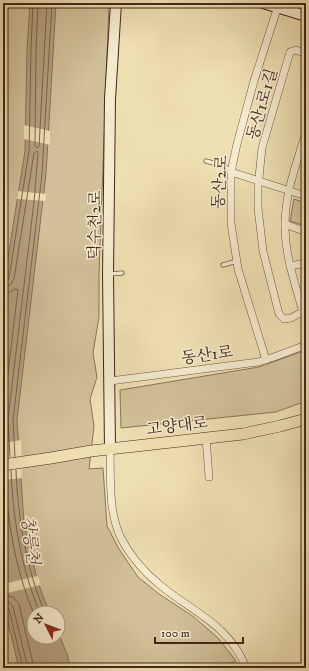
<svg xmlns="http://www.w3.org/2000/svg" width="309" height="671" font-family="'IM FELL DW Pica','Noto Serif KR',serif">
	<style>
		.green { fill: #d1c099; stroke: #8a7359; fill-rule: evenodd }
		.water { fill: #b4a07f; stroke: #876f56 }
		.pier { fill: #eedfb3 }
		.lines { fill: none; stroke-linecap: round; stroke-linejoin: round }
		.shore { stroke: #7c634c; stroke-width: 1 }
		.lane-casing { stroke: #6e5440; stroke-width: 5 }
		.street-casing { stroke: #6e5440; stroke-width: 8 }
		.secondary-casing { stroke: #432619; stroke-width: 12 }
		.primary-casing { stroke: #432619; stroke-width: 12 }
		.lane { stroke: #f4eace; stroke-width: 3.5 }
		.street { stroke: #f4eace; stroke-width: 7 }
		.secondary { stroke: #f4eace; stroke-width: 10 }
		.primary { stroke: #eedfb3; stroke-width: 11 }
		.labels { text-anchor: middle; stroke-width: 3; stroke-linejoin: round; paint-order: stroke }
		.street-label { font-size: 16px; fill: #432619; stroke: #f4eace }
		.water-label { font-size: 17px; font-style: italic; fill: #654b38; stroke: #f4eace }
	</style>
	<rect width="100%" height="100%" fill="#eedfb3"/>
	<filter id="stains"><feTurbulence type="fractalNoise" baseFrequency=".005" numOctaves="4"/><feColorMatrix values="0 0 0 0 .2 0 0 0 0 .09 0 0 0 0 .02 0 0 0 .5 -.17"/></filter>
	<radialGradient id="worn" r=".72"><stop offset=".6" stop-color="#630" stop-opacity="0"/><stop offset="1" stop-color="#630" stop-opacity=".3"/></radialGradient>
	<g class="green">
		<path d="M 3,3 L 109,3 L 99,275 L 99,317 L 93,353 L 97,377 L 90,399 L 94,426 L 89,469 L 103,468 L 107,526 L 119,549 L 138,577 L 159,594 L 194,617 L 218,638 L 236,661 L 217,668 L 3,668 ZM 34,613 L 58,613 L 58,637 L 34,637 Z"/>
		<path d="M 294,199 L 306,203 L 306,226 L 290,221 Z"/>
		<path d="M 306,350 L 306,401 L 276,412 L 121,428 L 120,390 L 259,367 Z"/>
	</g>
	<path class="water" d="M 30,3 L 56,3 L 46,174 L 17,420 L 24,523 L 36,575 L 42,594 L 50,613 L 34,613 L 34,637 L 58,637 L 58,632 L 68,657 L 70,668 L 19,668 L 3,602 L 3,289 L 25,151 L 27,50 Z"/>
	<g class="pier">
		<path d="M 24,125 L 50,131 L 50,145 L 24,139 Z"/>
		<path d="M 18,191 L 46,194 L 45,201 L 17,199 Z"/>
		<path d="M 21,440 L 22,478 L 3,480 L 3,443 Z"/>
		<path d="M 38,576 L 41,585 L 3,594 L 3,584 Z"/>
	</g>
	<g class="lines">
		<g class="shore">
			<path d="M 38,3 L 36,50 L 35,146 L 37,148 L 39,147 L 47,3"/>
			<path d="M 3,282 L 7,281 L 9,278 L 29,151 L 31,50 L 33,3"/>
			<path d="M 3,287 L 10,285 L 14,279 L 34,153 L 37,151 L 38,153 L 34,202 L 8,419 L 10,457"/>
			<path d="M 3,293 L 10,292 L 15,289 L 18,290 L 3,413"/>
			<path d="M 15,457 L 13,420 L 42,174 L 52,3"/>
			<path d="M 11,470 C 13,519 21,568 40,613"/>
			<path d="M 16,470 C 18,519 26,568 45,613"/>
			<path d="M 5,471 C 7,520 15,569 34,614"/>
			<path d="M 3,595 L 13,597 L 19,604 L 34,668"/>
			<path d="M 3,601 L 9,602 L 13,607 L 28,668"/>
			<path d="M 3,606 L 6,606 L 9,609 L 23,668"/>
		</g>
		<defs>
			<g id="lane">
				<path d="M 206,161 L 224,166 L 231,171"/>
				<path d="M 223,265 L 237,261"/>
				<path d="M 109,274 L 122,273"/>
			</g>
			<g id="street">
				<path d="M 306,54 L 296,50 L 290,52 L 262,148 L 258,187 L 258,208 L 263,251 L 279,314 L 284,319 L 291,318 L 306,310"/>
				<path d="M 231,172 L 306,196"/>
				<path d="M 285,224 L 306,232"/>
				<path d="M 290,266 L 306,263"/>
				<path d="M 303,312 C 295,284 285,255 285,225 C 285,193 297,162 306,132"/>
				<path d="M 266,360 L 238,269 L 231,223 L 231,172 L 237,144 L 254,81 L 279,3"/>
				<path d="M 110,381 L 258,362 L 274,357 L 306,345"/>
				<path d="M 206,438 L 209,477"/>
				<path d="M 110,449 C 111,477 108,509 120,536 C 129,554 144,572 160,585 C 191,611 230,625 246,668"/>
			</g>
			<g id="secondary">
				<path d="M 263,3 L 306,16"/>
				<path d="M 110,449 L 108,274 L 110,99 L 116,3"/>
			</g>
			<path id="primary" d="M 3,465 L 51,458 L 91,451 L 243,434 L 280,426 L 306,419"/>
		</defs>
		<use href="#lane" class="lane-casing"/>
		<use href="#street" class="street-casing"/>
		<use href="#secondary" class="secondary-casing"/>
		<use href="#primary" class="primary-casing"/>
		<use href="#lane" class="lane"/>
		<use href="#street" class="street"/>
		<use href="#secondary" class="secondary"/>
		<use href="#primary" class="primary"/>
	</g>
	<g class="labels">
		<g class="street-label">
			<text transform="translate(261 104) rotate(-74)" y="6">동산1로1길</text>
			<text transform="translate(219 182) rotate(-86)" y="6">동산2로</text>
			<text transform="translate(94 225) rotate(-89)" y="6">덕수천2로</text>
			<text transform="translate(207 354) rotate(-8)" y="6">동산1로</text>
			<text transform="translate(177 425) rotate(-7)" y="6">고양대로</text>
		</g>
		<g class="water-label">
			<text transform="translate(31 540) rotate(83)" y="6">창릉천</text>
		</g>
	</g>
	<rect width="309" height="671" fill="none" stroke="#eedfb3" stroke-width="16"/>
	<rect x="4" y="4" width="301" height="663" fill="none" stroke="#432619" stroke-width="2"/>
	<rect x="8" y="8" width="293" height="655" fill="none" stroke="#432619"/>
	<g transform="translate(46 625) rotate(312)"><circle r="19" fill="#f4eace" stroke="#ad9c86"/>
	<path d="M0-3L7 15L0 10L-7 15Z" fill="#8f2418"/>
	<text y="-6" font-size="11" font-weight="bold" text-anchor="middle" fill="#432619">N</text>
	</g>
	<path d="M155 637v6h88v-6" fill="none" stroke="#432619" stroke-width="2"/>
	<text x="161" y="637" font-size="12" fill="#432619" stroke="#f4eace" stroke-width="3" paint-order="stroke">100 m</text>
	<rect width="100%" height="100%" filter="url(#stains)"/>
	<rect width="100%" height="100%" fill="url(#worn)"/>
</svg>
